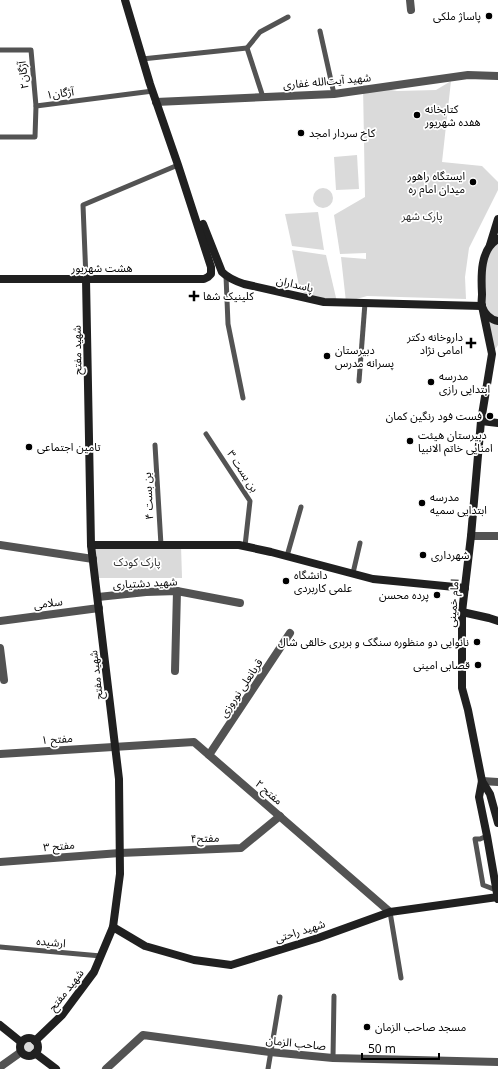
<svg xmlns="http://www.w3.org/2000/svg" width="498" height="1069" font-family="'Open Sans','Noto Sans Arabic',sans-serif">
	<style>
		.green { fill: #dadada }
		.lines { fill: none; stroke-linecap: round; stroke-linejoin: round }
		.lane { stroke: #535353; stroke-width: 5 }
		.street { stroke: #535353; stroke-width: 8 }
		.secondary { stroke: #202020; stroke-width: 8 }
		.poi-dot { fill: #000; stroke: #fff; stroke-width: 1.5 }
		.labels { text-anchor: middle; stroke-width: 3.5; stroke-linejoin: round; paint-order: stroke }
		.poi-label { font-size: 11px; fill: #000; stroke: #fff; text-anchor: start }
		.street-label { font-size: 11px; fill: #000; stroke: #fff }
		.park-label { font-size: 11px; fill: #313131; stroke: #fff }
	</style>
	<rect width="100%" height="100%" fill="#fff"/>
	<g class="green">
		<path d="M 451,81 L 442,162 L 482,166 L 498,182 L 498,190 L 469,248 L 465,277 L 466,299 L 367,296 L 346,302 L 341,257 L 366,259 L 366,253 L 340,254 L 334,215 L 365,197 L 363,85 L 397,91 L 436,90 Z"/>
		<path d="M 357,155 L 359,189 L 336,190 L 334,157 Z"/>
		<circle cx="323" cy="198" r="10"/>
		<path d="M 318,212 L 324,250 L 292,246 L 285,214 Z"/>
		<path d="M 498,219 L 498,345 L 492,354 L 481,283 Z"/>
		<path d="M 292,250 L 326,255 L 337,302 L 324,301 L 300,291 Z"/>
		<path d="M 91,545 L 181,545 L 182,578 L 96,578 Z"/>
		<circle cx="29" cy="1047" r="7"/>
	</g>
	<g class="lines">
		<g class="lane">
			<path d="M 320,31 L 334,94"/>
			<path d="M 247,48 L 260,32 L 288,17"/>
			<path d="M 0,50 L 31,50 L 36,106"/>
			<path d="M 142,59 L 247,48 L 263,97"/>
			<path d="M 0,137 L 35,137 L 36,106 L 153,91"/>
			<path d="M 226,276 L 228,324 L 243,398"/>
			<path d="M 86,279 L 83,205 L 178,165"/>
			<path d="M 359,381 L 365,303"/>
			<path d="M 206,434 L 250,501 L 245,546"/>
			<path d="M 155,445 L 161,545"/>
			<path d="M 287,556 L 301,507"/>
			<path d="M 353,573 L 360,543"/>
			<path d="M 487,836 L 480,839 L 475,839 L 483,885 L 496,890"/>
			<path d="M 390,912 L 401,978"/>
			<path d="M 0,947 L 101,956"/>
			<path d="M 333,1058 L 334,996"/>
			<path d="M 268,1069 L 280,997"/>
		</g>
		<g class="street">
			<path d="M 410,0 L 411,10"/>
			<path d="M 156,102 L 334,94 L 468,75 L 498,76"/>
			<path d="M 471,536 L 498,536"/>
			<path d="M 0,545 L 93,559"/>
			<path d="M 98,597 L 146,592 L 177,591 L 240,603"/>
			<path d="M 0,621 L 99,608"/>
			<path d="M 0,648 L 4,680"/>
			<path d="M 175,671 L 177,591"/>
			<path d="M 0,754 L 194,742 L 390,912"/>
			<path d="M 209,755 L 290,633"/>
			<path d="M 482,781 L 498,782"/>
			<path d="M 0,862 L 120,853 L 241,848 L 280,816"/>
			<path d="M 0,1067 L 21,1052"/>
			<path d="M 106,1069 L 143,1035 L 270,1052 L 333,1058 L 498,1062"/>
		</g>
		<g class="secondary">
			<path d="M 203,224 L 222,272 C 228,278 235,281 244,284 L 324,302 L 482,306"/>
			<path d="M 498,239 C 480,249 481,276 482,294 C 482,298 481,303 482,307 C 485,314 491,320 498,321"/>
			<path d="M 490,245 L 498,219"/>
			<path d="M 0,279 L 204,279 L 208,277 L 211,274 L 211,267 L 178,165 L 150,84 L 125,0"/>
			<path d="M 482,306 L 492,354 L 481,421 L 471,536 L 462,612 L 462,688 L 468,710 L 482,781 L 479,797 L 487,836 L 498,899"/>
			<path d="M 481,421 L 498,423"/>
			<path d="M 91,545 L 239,545 L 271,552 L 373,579 L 465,588"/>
			<path d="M 462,612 L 489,618 L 498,621"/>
			<path d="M 482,781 L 490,794 L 498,823"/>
			<path d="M 113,927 L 145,946 L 194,960 L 231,965 L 318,938 L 390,912 L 498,897"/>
			<path d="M 0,1025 L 21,1042"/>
			<circle cx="29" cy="1047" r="9"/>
			<path d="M 35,1041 L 62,1015 L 94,972 L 113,927 L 120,874 L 119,779 L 91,545 L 86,279"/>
			<path d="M 35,1053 L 56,1069"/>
		</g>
	</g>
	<g class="poi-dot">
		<circle cx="489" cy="16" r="4"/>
		<circle cx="417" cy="115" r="4"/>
		<circle cx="301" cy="133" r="4"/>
		<circle cx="473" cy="182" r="4"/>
		<path d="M192 290h4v4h4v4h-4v4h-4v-4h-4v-4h4z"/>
		<path d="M469 337h4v4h4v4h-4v4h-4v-4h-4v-4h4z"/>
		<circle cx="327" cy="356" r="4"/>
		<circle cx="431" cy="382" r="4"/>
		<circle cx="490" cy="416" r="4"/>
		<circle cx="410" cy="441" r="4"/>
		<circle cx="29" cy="447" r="4"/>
		<circle cx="422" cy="503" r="4"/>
		<circle cx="423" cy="555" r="4"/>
		<circle cx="286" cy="581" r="4"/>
		<circle cx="437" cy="595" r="4"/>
		<circle cx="477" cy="642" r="4"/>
		<circle cx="478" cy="665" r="4"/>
		<circle cx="367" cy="1027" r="4"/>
	</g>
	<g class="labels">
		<g class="poi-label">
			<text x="481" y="20" text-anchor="end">پاساژ ملکی</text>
			<text x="425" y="113">کتابخانه<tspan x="425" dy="13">هفده شهریور</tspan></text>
			<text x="309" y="137">کاخ سردار امجد</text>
			<text x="465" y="180" text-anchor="end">ایستگاه راهور<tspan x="465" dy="13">میدان امام ره</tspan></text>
			<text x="203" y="300">کلینیک شفا</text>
			<text x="463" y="341" text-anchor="end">داروخانه دکتر<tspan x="463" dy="13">امامی نژاد</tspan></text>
			<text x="335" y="354">دبیرستان<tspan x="335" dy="13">پسرانه مدرس</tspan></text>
			<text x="439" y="380">مدرسه<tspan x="439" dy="13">ابتدایی رازی</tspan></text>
			<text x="482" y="420" text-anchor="end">فست فود رنگین کمان</text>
			<text x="418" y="439">دبیرستان هیئت<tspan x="418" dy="13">امنایی خاتم الانبیا</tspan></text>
			<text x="37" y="451">تامین اجتماعی</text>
			<text x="430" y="501">مدرسه<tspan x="430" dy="13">ابتدایی سمیه</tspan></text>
			<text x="431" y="559">شهرداری</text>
			<text x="294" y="579">دانشگاه<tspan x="294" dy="13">علمی کاربردی</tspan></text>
			<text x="429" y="599" text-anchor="end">پرده محسن</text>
			<text x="469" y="646" text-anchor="end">نانوایی دو منظوره سنگک و بربری خالقی شال</text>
			<text x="470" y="669" text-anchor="end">قصابی امینی</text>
			<text x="375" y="1031">مسجد صاحب الزمان</text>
		</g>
		<g class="street-label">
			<text transform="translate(23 75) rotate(-96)" y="4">۲آژگان</text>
			<text transform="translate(327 81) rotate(-5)" y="4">شهید آیت‌الله غفاری</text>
			<text transform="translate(60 93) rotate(-7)" y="4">۱آژگان</text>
			<text x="102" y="272">هشت شهریور</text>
			<text transform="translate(295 284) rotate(13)" y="4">پاسداران</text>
			<text transform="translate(77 350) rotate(-91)" y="4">شهید مفتح</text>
			<text transform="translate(243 471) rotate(57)" y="4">بن بست ۳</text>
			<text transform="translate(148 496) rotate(-93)" y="4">بن بست ۴</text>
			<text transform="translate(145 583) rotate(-3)" y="4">شهید دشتیاری</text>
			<text transform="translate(48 603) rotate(-8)" y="4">سلامی</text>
			<text transform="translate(453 603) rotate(-86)" y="4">امام خمینی</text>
			<text transform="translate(96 675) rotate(-97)" y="4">شهید مفتح</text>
			<text transform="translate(241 688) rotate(-56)" y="4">قربانعلی نوروزی</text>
			<text transform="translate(57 739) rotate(-4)" y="4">مفتح ۱</text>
			<text transform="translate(269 792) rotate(41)" y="4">مفتح ۲</text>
			<text transform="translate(205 838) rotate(-2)" y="4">مفتح۴</text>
			<text transform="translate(59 846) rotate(-5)" y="4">مفتح ۳</text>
			<text transform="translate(300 931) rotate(-18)" y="4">شهید راحتی</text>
			<text transform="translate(51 942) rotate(5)" y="4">ارشیده</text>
			<text transform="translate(66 990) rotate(-52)" y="4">شهید مفتح</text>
			<text transform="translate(296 1043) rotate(6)" y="4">صاحب الزمان</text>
		</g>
		<g class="park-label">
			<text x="422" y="220">پارک شهر</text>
			<text x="137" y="566">پارک کودک</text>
		</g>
	</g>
	<path d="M362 1053v6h77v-6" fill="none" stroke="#000000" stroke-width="2"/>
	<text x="368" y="1053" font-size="12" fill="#000000" stroke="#ffffff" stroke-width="3" paint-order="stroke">50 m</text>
</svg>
